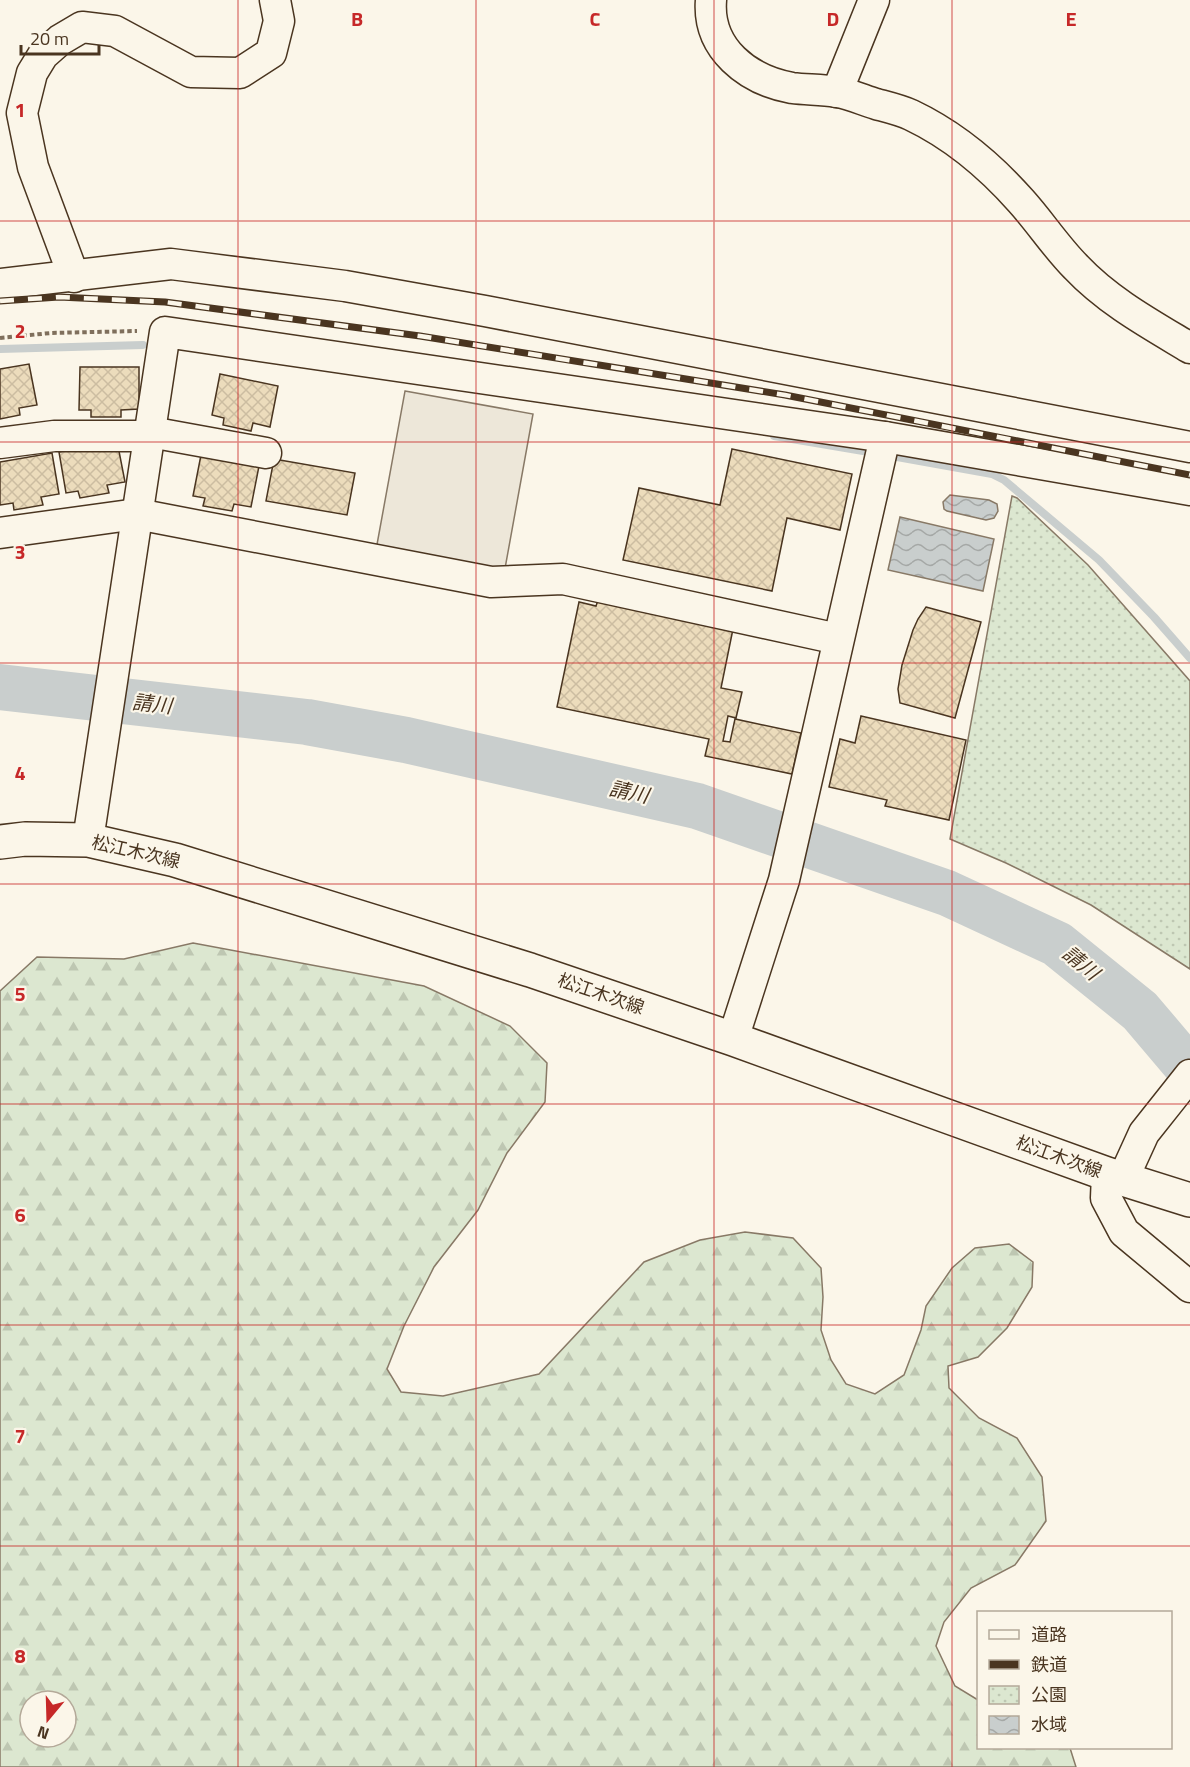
<svg xmlns="http://www.w3.org/2000/svg" width="1190" height="1767" font-family="'Titillium Web','Noto Sans JP',sans-serif">
	<style>
		.forest { fill: url(#forest-firs); stroke: #887966; stroke-width: 1.5; fill-rule: evenodd }
		.park { fill: url(#park-dots); stroke: #887966; stroke-width: 1.5 }
		.parking { fill: #ede7d9; stroke: #887966; stroke-width: 1.5 }
		.water { fill: url(#water-waves); stroke: #887966; stroke-width: 1.5 }
		.lines { fill: none; stroke-linecap: round; stroke-linejoin: round }
		.stream { stroke: #c9cecd; stroke-width: 8 }
		.river { stroke: #c9cecd; stroke-width: 46 }
		.building { fill: url(#building-cross-hatch); stroke: #4a3520; stroke-width: 1.5 }
		.minor-casing { stroke: #4a3520; stroke-width: 33 }
		.major-casing { stroke: #4a3520; stroke-width: 36 }
		.path { stroke: #7f6f5c; stroke-width: 4; stroke-dasharray: 4.5 3; stroke-linecap: butt }
		.minor { stroke: #fbf6e9; stroke-width: 30 }
		.major { stroke: #fbf6e9; stroke-width: 33 }
		.rail-casing { stroke: #4a3520; stroke-width: 7 }
		.rail { stroke: #fbf6e9; stroke-width: 4.5; stroke-dasharray: 14; stroke-linecap: butt }
		.grid { fill: none; stroke: #c62828; stroke-width: 1.5; stroke-opacity: 0.55 }
		.labels { text-anchor: middle; stroke-width: 4.5; stroke-linejoin: round; paint-order: stroke }
		.street-label { font-size: 18px; fill: #4a3520; stroke: #fbf6e9 }
		.water-label { font-size: 20px; font-style: italic; fill: #4a3520; stroke: #fbf6e9 }
		.grid-label { font-size: 20px; text-anchor: middle; font-weight: bold; fill: #c62828; stroke: #fbf6e9; stroke-width: 4.5; stroke-linejoin: round; paint-order: stroke }
	</style>
	<defs>
		<pattern id="forest-firs" width="22" height="20" patternUnits="userSpaceOnUse" patternTransform="scale(1.5)"><rect width="22" height="20" fill="#dce7d0"/><path d="M5 1l3.5 6h-7zM16 11l3.5 6h-7z" fill="#bec7b2"/></pattern>
		<pattern id="park-dots" width="8" height="8" patternUnits="userSpaceOnUse" patternTransform="scale(1.5)"><rect width="8" height="8" fill="#dce7d0"/><path d="M2 2h.1M6 6h.1" fill="none" stroke="#bec7b2" stroke-width="1.8" stroke-linecap="round"/></pattern>
		<pattern id="water-waves" width="16" height="10" patternUnits="userSpaceOnUse" patternTransform="scale(1.5)"><rect width="16" height="10" fill="#c9cecd"/><path d="M0 5q4-4 8 0t8 0" fill="none" stroke="#a5a8a6"/></pattern>
		<pattern id="building-cross-hatch" width="8" height="8" patternUnits="userSpaceOnUse" patternTransform="scale(1.5)"><rect width="8" height="8" fill="#ecdcbc"/><path d="M0 0l8 8M0 8l8-8" fill="none" stroke="#ccbda1"/></pattern>
	</defs>
	<rect width="100%" height="100%" fill="#fbf6e9"/>
	<path class="forest" d="M 193,943 L 424,986 L 510,1026 L 547,1063 L 545,1102 L 507,1153 L 478,1210 L 434,1267 L 404,1326 L 387,1369 L 401,1392 L 443,1396 L 539,1374 L 644,1262 L 700,1240 L 745,1232 L 793,1238 L 821,1268 L 823,1297 L 821,1330 L 831,1360 L 846,1384 L 875,1394 L 904,1375 L 921,1330 L 926,1306 L 952,1268 L 975,1248 L 1009,1244 L 1033,1262 L 1032,1287 L 1007,1328 L 978,1357 L 948,1366 L 949,1388 L 979,1418 L 1017,1438 L 1042,1477 L 1046,1521 L 1015,1565 L 971,1588 L 944,1622 L 936,1646 L 955,1686 L 978,1700 L 978,1748 L 1070,1748 L 1076,1767 L 0,1767 L 0,991 L 37,957 L 124,959 ZM 30,1701 L 66,1701 L 66,1737 L 30,1737 Z"/>
	<path class="park" d="M 1012,496 L 1017,498 L 1088,565 L 1190,681 L 1190,969 L 1091,905 L 1006,863 L 950,839 Z"/>
	<path class="parking" d="M 405,391 L 533,414 L 504,574 L 376,550 Z"/>
	<g class="water">
		<path d="M 950,495 L 989,500 L 997,504 L 998,511 L 994,518 L 986,520 L 947,511 L 944,509 L 943,502 Z"/>
		<path d="M 900,517 L 994,539 L 983,591 L 888,570 Z"/>
	</g>
	<g class="lines">
		<g class="stream">
			<path d="M 0,349 L 143,345"/>
			<path d="M 774,436 L 875,453"/>
			<path d="M 886,455 L 992,474 L 1004,480 L 1099,560 L 1154,617 L 1190,658"/>
		</g>
		<path class="river" d="M 0,687 L 307,722 L 406,740 L 697,806 L 947,893 L 1057,944 L 1140,1011 L 1190,1070"/>
	</g>
	<g class="building">
		<path d="M 29,364 L 37,405 L 19,408 L 20,415 L 0,419 L 0,369 Z"/>
		<path d="M 80,367 L 139,367 L 139,409 L 121,410 L 121,417 L 91,417 L 91,410 L 79,410 Z"/>
		<path d="M 220,374 L 278,386 L 270,427 L 253,423 L 251,431 L 223,425 L 224,418 L 212,415 Z"/>
		<path d="M 117,441 L 125,482 L 107,485 L 109,493 L 80,498 L 78,491 L 66,493 L 59,452 Z"/>
		<path d="M 732,449 L 852,474 L 840,530 L 787,518 L 772,591 L 623,560 L 639,488 L 720,505 Z"/>
		<path d="M 52,453 L 59,494 L 41,497 L 43,505 L 14,510 L 13,503 L 0,505 L 0,462 Z"/>
		<path d="M 201,455 L 259,466 L 251,507 L 234,504 L 232,511 L 203,506 L 205,498 L 193,496 Z"/>
		<path d="M 274,459 L 355,473 L 347,515 L 266,501 Z"/>
		<path d="M 598,600 L 733,629 L 721,688 L 742,692 L 736,718 L 728,716 L 723,741 L 730,742 L 735,719 L 801,733 L 792,774 L 705,756 L 709,739 L 557,707 L 579,602 L 596,606 Z"/>
		<path d="M 926,607 L 981,622 L 955,718 L 900,703 L 898,689 L 902,665 L 913,630 L 918,619 Z"/>
		<path d="M 861,716 L 966,740 L 949,820 L 885,806 L 887,800 L 829,787 L 840,739 L 855,743 Z"/>
	</g>
	<g class="lines">
		<defs>
			<g id="minor">
				<path d="M 711,0 C 707,49 748,80 792,88 C 807,90 822,89 837,92 C 850,94 863,100 876,104 C 887,107 900,110 911,115 C 953,135 990,166 1021,201 C 1040,222 1056,247 1076,267 C 1108,301 1150,324 1190,348"/>
				<path d="M 837,92 L 874,0"/>
				<path d="M 74,277 L 33,167 L 22,113 L 32,73 L 43,55 L 60,40 L 82,27 L 115,31 L 191,72 L 240,73 L 271,53 L 279,21 L 275,0"/>
				<path d="M 0,284 L 171,264 L 345,286 L 485,311 L 1190,447"/>
				<path d="M 150,432 L 266,453"/>
				<path d="M 0,443 L 54,436 L 149,436"/>
				<path d="M 0,533 L 137,514 L 491,582 L 563,579 L 838,639"/>
				<path d="M 88,840 L 165,332 L 885,437 L 1190,490"/>
				<path d="M 733,1039 L 784,880 L 885,437"/>
				<path d="M 1107,1174 L 1106,1198 L 1124,1232 L 1190,1287"/>
				<path d="M 1123,1179 L 1144,1133 L 1190,1075"/>
			</g>
			<path id="major" d="M 0,842 L 25,839 L 88,840 L 175,860 L 530,970 L 733,1039 L 1107,1174 L 1190,1200"/>
		</defs>
		<use href="#minor" class="minor-casing"/>
		<use href="#major" class="major-casing"/>
		<path class="path" d="M 0,338 L 51,333 L 137,331"/>
		<use href="#minor" class="minor"/>
		<use href="#major" class="major"/>
		<defs>
			<path id="rail" d="M 0,301 L 59,297 L 165,302 L 420,336 L 785,395 L 1190,475"/>
		</defs>
		<use href="#rail" class="rail-casing"/>
		<use href="#rail" class="rail"/>
	</g>
	<path class="grid" d="M 238,0 L 238,1767M 476,0 L 476,1767M 714,0 L 714,1767M 952,0 L 952,1767M 0,221 L 1190,221M 0,442 L 1190,442M 0,663 L 1190,663M 0,884 L 1190,884M 0,1104 L 1190,1104M 0,1325 L 1190,1325M 0,1546 L 1190,1546"/>
	<g class="labels">
		<g class="street-label">
			<text transform="translate(136 852) rotate(13)" y="6">松江木次線</text>
			<text transform="translate(601 994) rotate(19)" y="6">松江木次線</text>
			<text transform="translate(1059 1157) rotate(20)" y="6">松江木次線</text>
		</g>
		<g class="water-label">
			<text transform="translate(152 704) rotate(6)" y="7">請川</text>
			<text transform="translate(629 792) rotate(12)" y="7">請川</text>
			<text transform="translate(1081 963) rotate(39)" y="7">請川</text>
		</g>
	</g>
	<g class="grid-label">
		<text x="357" y="26">B</text>
		<text x="595" y="26">C</text>
		<text x="833" y="26">D</text>
		<text x="1071" y="26">E</text>
		<text x="20" y="117">1</text>
		<text x="20" y="338">2</text>
		<text x="20" y="559">3</text>
		<text x="20" y="780">4</text>
		<text x="20" y="1001">5</text>
		<text x="20" y="1222">6</text>
		<text x="20" y="1443">7</text>
		<text x="20" y="1663">8</text>
	</g>
	<rect x="977" y="1611" width="195" height="138" fill="#fbf6e9" stroke="#b4a999" stroke-width="1.5"/>
	<rect x="989" y="1630" width="30" height="9" fill="#fbf6e9" stroke="#b4a999" stroke-width="1.5"/>
	<text x="1031" y="1641" font-size="18" fill="#4a3520">道路</text>
	<rect x="989" y="1660" width="30" height="9" fill="#4a3520" stroke="#b4a999" stroke-width="1.5"/>
	<text x="1031" y="1671" font-size="18" fill="#4a3520">鉄道</text>
	<rect x="989" y="1686" width="30" height="18" fill="url(#park-dots)" stroke="#b4a999" stroke-width="1.5"/>
	<text x="1031" y="1701" font-size="18" fill="#4a3520">公園</text>
	<rect x="989" y="1716" width="30" height="18" fill="url(#water-waves)" stroke="#b4a999" stroke-width="1.5"/>
	<text x="1031" y="1731" font-size="18" fill="#4a3520">水域</text>
	<g transform="translate(48 1719) rotate(199)"><circle r="28" fill="#fbf6e9" stroke="#b4a999" stroke-width="1.5"/>
	<path d="M0-4.5L10 22L0 15L-10 22Z" fill="#c62828"/>
	<text y="-9" font-size="16" font-weight="bold" text-anchor="middle" fill="#4a3520">N</text>
	</g>
	<path d="M21 45v9h78v-9" fill="none" stroke="#4a3520" stroke-width="3"/>
	<text x="30" y="45" font-size="18" fill="#4a3520" stroke="#fbf6e9" stroke-width="4.5" paint-order="stroke">20 m</text>
</svg>
